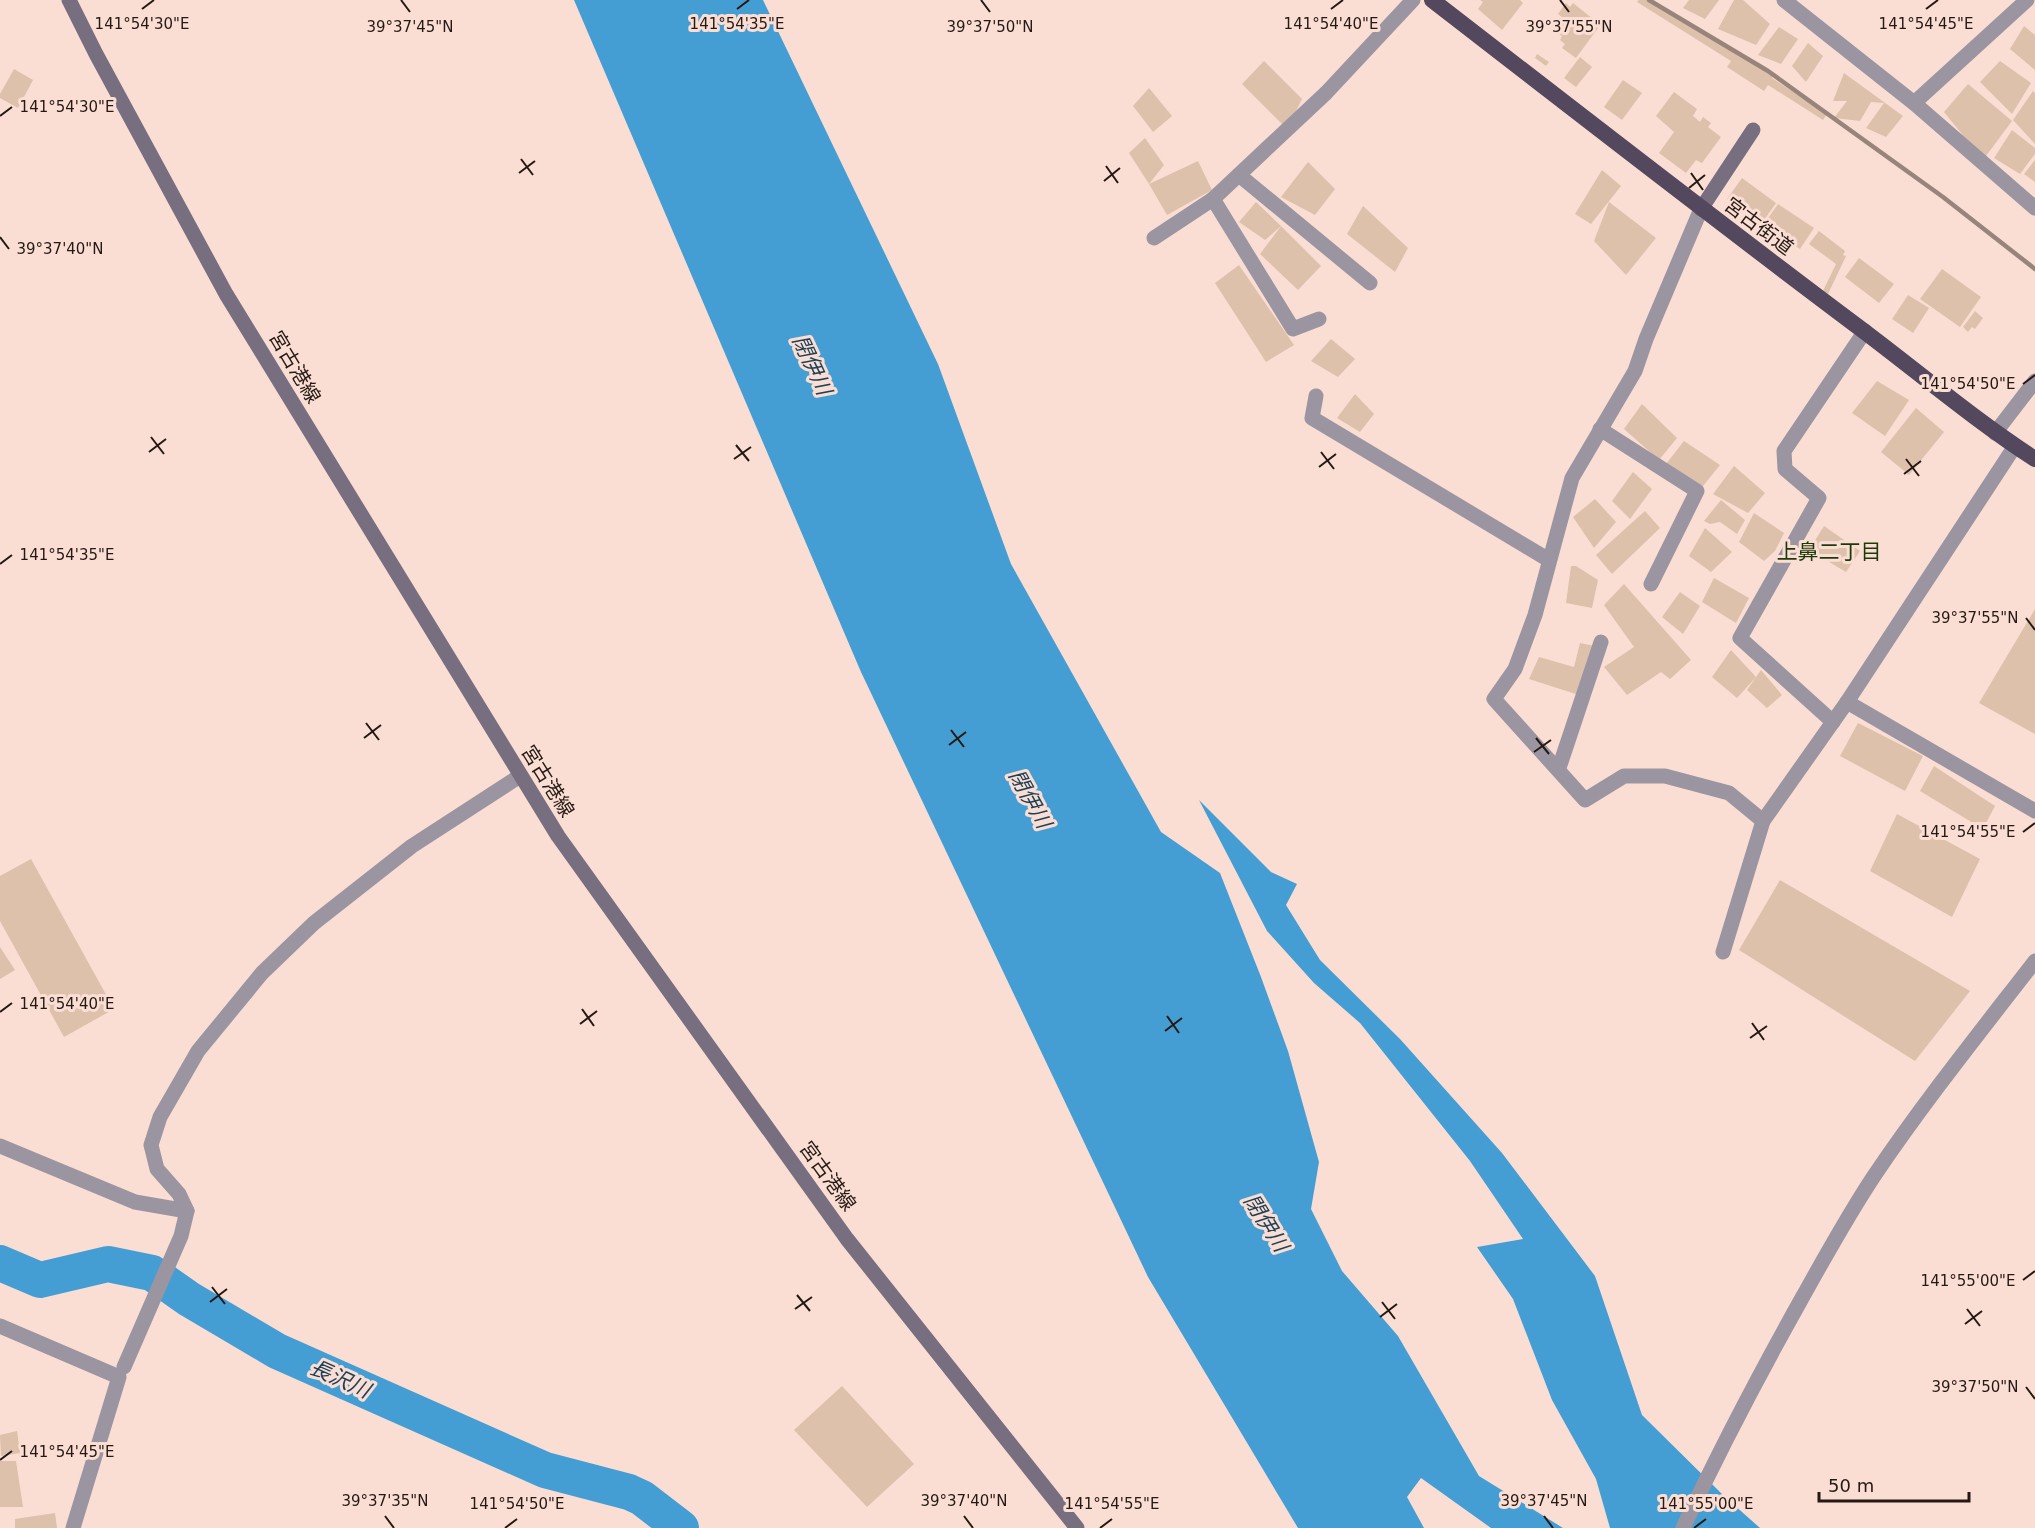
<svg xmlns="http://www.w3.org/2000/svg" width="2035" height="1528" font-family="'DejaVu Sans','Noto Sans JP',sans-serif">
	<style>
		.water { fill: #459ed3 }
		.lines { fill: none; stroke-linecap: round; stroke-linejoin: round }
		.river { stroke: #459ed3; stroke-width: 36 }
		.building { fill: #ddc1ab }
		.minor { stroke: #9b95a1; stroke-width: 15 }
		.tertiary { stroke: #9b95a1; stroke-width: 15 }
		.secondary { stroke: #776e80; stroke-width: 15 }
		.trunk { stroke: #54485f; stroke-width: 16 }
		.rail { stroke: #99847c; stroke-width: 4.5 }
		.ticks { fill: none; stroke: #251914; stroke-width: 2 }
		.labels { text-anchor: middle; stroke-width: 6; stroke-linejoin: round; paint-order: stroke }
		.street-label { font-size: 20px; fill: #251914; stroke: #fbded3 }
		.water-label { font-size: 21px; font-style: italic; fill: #1c4158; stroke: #fbded3 }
		.neighbourhood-label { font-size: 21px; fill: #1c3909; stroke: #fbded3 }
		.ticks-label { font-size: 15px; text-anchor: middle; fill: #251914; stroke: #fbded3; stroke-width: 6; stroke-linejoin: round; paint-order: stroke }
	</style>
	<rect width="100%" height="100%" fill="#fbded3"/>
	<g class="water">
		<path d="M 574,0 L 763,0 L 938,364 L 1011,564 L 1161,832 L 1220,873 L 1261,977 L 1288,1051 L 1319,1162 L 1311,1209 L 1342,1271 L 1398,1336 L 1479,1476 L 1563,1528 L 1491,1528 L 1421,1478 L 1407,1497 L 1424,1528 L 1298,1528 L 1148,1277 L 861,672 Z"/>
		<path d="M 1199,800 L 1271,872 L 1297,884 L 1286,905 L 1320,960 L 1400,1039 L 1502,1153 L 1595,1276 L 1642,1415 L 1724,1496 L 1760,1528 L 1610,1528 L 1596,1479 L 1552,1400 L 1513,1299 L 1477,1247 L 1523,1239 L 1470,1161 L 1360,1023 L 1314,983 L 1267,931 Z"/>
	</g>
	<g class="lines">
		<path class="river" d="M 0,1263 L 40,1280 L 108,1264 L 152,1273 L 189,1299 L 277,1351 L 545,1470 L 629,1492 L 642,1498 L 681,1528"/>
	</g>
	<g class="building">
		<path d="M 1480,0 L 1520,0 L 1523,3 L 1502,30 L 1478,9 L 1483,2 Z"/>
		<path d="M 1639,0 L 1653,0 L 1736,54 L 1737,52 L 1774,75 L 1772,78 L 1827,114 L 1823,120 L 1768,85 L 1764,91 L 1727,67 L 1731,61 L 1637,2 Z"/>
		<path d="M 1689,0 L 1719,0 L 1705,19 L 1683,8 Z"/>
		<path d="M 1734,0 L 1743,0 L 1770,24 L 1756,45 L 1718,29 Z"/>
		<path d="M 1566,3 L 1570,7 L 1573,3 L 1593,19 L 1591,22 L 1598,28 L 1576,58 L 1562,48 L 1565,44 L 1560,40 L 1562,36 L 1553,30 L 1562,17 L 1558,14 Z"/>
		<path d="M 2024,26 L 2035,35 L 2035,70 L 2010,49 Z"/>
		<path d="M 1779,27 L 1798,39 L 1781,64 L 1758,55 Z"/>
		<path d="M 1808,43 L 1823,56 L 1806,82 L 1792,66 Z"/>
		<path d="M 1537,54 L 1549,62 L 1546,66 L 1535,58 Z"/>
		<path d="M 1580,57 L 1592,67 L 1576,87 L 1564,78 Z"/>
		<path d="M 1264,61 L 1302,99 L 1287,129 L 1242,84 Z"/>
		<path d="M 2000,61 L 2031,83 L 2012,114 L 1980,82 Z"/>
		<path d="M 14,69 L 33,80 L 18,108 L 0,98 L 0,94 Z"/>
		<path d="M 1844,73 L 1903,116 L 1886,137 L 1866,128 L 1884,103 L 1871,102 L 1860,121 L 1834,118 L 1847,101 L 1833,101 Z"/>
		<path d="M 1623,80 L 1642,93 L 1622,120 L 1604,107 Z"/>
		<path d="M 1968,84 L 2012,121 L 1983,160 L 1944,112 Z"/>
		<path d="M 1149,88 L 1172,116 L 1153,132 L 1133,106 Z"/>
		<path d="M 2033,91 L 2035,93 L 2035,144 L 2013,120 Z"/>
		<path d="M 1674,92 L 1697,109 L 1693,116 L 1700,122 L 1703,117 L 1711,123 L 1708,127 L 1721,137 L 1702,163 L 1696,160 L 1686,173 L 1659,153 L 1674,132 L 1656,116 Z"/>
		<path d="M 2012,130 L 2035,148 L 2035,154 L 2020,174 L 1994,158 Z"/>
		<path d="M 1145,138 L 1164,165 L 1149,184 L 1129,153 Z"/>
		<path d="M 2035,160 L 2035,182 L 2024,174 Z"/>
		<path d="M 1198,161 L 1212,190 L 1167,215 L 1149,184 Z"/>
		<path d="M 1308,162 L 1335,189 L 1315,215 L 1281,197 Z"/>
		<path d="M 1602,170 L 1621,186 L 1591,224 L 1575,214 Z"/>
		<path d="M 1742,178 L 1776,203 L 1762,223 L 1727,199 Z"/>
		<path d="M 1256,202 L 1281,226 L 1265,240 L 1239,222 Z"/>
		<path d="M 1609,202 L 1656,238 L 1626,275 L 1594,241 Z"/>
		<path d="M 1778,204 L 1814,228 L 1800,249 L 1764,224 Z"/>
		<path d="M 1363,206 L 1408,248 L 1395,272 L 1347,234 Z"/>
		<path d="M 1281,226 L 1321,266 L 1298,290 L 1260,254 Z"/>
		<path d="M 1819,231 L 1845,251 L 1843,255 L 1846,256 L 1828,294 L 1823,291 L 1836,264 L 1809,244 Z"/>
		<path d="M 1859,258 L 1894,284 L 1879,303 L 1845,277 Z"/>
		<path d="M 1239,265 L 1294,345 L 1266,362 L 1215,283 Z"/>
		<path d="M 1942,269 L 1981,297 L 1960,327 L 1920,299 Z"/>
		<path d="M 1908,295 L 1929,308 L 1913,333 L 1892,319 Z"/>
		<path d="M 1975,311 L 1983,318 L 1975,329 L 1972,327 L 1968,332 L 1963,327 Z"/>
		<path d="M 1331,339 L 1355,359 L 1338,377 L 1311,361 Z"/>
		<path d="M 1877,381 L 1909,400 L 1885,436 L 1852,413 Z"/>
		<path d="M 1355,394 L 1374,414 L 1360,432 L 1337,418 Z"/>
		<path d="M 1642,404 L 1677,438 L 1659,460 L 1624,429 Z"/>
		<path d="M 1916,408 L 1944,432 L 1909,475 L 1881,452 Z"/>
		<path d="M 1684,441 L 1720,465 L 1703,486 L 1666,464 Z"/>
		<path d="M 1734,466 L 1765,493 L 1748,513 L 1713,494 Z"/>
		<path d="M 1633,472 L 1652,489 L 1630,519 L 1612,501 Z"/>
		<path d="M 1595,499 L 1616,522 L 1594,548 L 1573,517 Z"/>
		<path d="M 1721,500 L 1745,520 L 1737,534 L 1720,522 L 1710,524 L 1704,521 Z"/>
		<path d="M 1645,511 L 1660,528 L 1612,574 L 1596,555 Z"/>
		<path d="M 1754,513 L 1784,533 L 1775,551 L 1764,561 L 1739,542 Z"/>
		<path d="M 1824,526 L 1860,551 L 1846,572 L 1809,550 Z"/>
		<path d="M 1705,528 L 1732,552 L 1711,572 L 1689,556 Z"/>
		<path d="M 1571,566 L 1576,566 L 1598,580 L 1592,608 L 1566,603 Z"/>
		<path d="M 1714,578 L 1749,598 L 1736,623 L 1702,602 Z"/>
		<path d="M 1624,584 L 1691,660 L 1670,679 L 1661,672 L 1627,695 L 1604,667 L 1634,647 L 1604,605 Z"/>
		<path d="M 1680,592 L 1700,606 L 1683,634 L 1662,617 Z"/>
		<path d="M 2035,609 L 2035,734 L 1979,703 Z"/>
		<path d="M 1580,643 L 1595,646 L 1582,696 L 1529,679 L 1539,657 L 1574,667 Z"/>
		<path d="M 1731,650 L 1756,677 L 1737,698 L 1712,677 Z"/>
		<path d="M 1761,670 L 1782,695 L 1767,708 L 1747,690 Z"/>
		<path d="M 1858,723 L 1923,756 L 1905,791 L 1840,756 Z"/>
		<path d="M 1934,766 L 1995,806 L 1983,829 L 1920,791 Z"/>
		<path d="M 1897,814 L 1980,859 L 1952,917 L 1870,871 Z"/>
		<path d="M 31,859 L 114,1009 L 64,1037 L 0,921 L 0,876 Z"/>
		<path d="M 1780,880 L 1970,991 L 1915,1061 L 1739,950 Z"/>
		<path d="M 0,947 L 15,970 L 0,979 Z"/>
		<path d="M 842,1386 L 914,1464 L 867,1507 L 794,1430 Z"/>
		<path d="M 17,1431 L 20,1453 L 1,1456 L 0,1435 Z"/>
		<path d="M 0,1461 L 16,1461 L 23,1507 L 0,1507 Z"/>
		<path d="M 55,1513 L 57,1528 L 15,1528 L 15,1519 Z"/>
	</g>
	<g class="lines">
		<g class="minor">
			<path d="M 1784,0 L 1914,103 L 2035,208"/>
			<path d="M 1914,103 L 2027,0"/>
			<path d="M 1239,175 L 1370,283"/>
			<path d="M 1213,199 L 1293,329 L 1319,319"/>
			<path d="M 1701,209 L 1646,339 L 1635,371 L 1572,478 L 1535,615 L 1515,669 L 1494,699 L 1585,800 L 1624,776 L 1665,776 L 1729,793 L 1763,821"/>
			<path d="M 1154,238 L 1213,199 L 1326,93 L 1413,0"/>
			<path d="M 1316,396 L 1312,418 L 1549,560"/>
			<path d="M 1600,429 L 1697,491 L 1651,584"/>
			<path d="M 1995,433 L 2035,381"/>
			<path d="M 1847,702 L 2035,811"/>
			<path d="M 1833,722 L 1740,638 L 1819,498 L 1785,469 L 1784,451 L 1865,331"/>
			<path d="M 1559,768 L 1601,642"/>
			<path d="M 1723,952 L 1763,821 L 1847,702 L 2015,446"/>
			<path d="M 0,1146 L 135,1202 L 187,1211"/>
			<path d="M 0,1326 L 119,1377 L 73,1528"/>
			<path d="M 124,1367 L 181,1236 L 187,1211 L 179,1194 L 157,1169 L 151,1145 L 160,1117 L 198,1051 L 262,973 L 314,923 L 412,846 L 520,776"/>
		</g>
		<path class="tertiary" d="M 1683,1528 C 1720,1449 1760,1373 1802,1298 C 1825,1257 1848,1215 1874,1176 C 1924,1102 1980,1032 2035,961"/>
		<g class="secondary">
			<path d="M 69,0 L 96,54 L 226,294 L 558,836 L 847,1239 L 1077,1528"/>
			<path d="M 1701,209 L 1753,130"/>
		</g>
		<path class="trunk" d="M 1432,0 C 1573,109 1714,219 1857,326 C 1916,370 1973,419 2035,459"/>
		<path class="rail" d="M 1649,0 L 1768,71 L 1943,197 L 2035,269"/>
	</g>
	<path class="ticks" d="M 401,0 L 410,12M 981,0 L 990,12M 1560,0 L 1569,12M 142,9 L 154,0M 737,9 L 749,0M 1331,9 L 1343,0M 1926,9 L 1938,0M 0,116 L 12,107M 521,159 L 533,175M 1106,166 L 1118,183M 519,173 L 535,161M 1691,173 L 1703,190M 1104,181 L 1120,168M 1689,188 L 1705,175M 0,237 L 9,249M 2023,384 L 2035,375M 151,437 L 164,454M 736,445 L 749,461M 149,452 L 166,439M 1321,452 L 1334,469M 734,459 L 751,447M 1906,459 L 1919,476M 1319,467 L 1336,454M 1904,474 L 1921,461M 0,564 L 12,555M 2026,618 L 2035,630M 366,723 L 379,740M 951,730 L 964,747M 364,738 L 381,725M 1536,738 L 1549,754M 949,745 L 966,732M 1534,752 L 1551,740M 2023,832 L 2035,823M 582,1009 L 594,1026M 0,1012 L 12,1003M 1167,1016 L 1179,1033M 1752,1023 L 1764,1040M 580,1024 L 597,1011M 1165,1031 L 1182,1018M 1750,1038 L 1767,1026M 2023,1280 L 2035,1271M 212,1287 L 225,1304M 797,1295 L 810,1311M 210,1302 L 227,1289M 1382,1302 L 1395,1319M 795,1309 L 812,1297M 1967,1309 L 1980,1326M 1380,1317 L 1397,1304M 1965,1324 L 1982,1311M 2026,1387 L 2035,1399M 0,1460 L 12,1451M 385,1516 L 394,1528M 964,1516 L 973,1528M 1544,1516 L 1553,1528M 505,1528 L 517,1519M 1100,1528 L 1112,1519M 1694,1528 L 1706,1519"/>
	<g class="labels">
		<g class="street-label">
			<text transform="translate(1759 226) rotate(37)" y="7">宮古街道</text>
			<text transform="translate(295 367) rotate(59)" y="7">宮古港線</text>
			<text transform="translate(548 781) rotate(58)" y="7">宮古港線</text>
			<text transform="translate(828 1176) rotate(54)" y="7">宮古港線</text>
		</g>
		<g class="water-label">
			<text transform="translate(812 365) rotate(65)" y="7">閉伊川</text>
			<text transform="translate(1030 799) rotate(61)" y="7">閉伊川</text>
			<text transform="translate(1266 1223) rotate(58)" y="7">閉伊川</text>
			<text transform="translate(340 1379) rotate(24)" y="7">長沢川</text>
		</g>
		<g class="neighbourhood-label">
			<text x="1829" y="559">上鼻二丁目</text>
		</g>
	</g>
	<g class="ticks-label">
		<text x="142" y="29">141°54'30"E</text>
		<text x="737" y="29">141°54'35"E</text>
		<text x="1331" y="29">141°54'40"E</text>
		<text x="1926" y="29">141°54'45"E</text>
		<text x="410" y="32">39°37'45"N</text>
		<text x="990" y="32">39°37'50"N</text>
		<text x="1569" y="32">39°37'55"N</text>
		<text x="67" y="112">141°54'30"E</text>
		<text x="60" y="254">39°37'40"N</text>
		<text x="1968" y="389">141°54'50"E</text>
		<text x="67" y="560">141°54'35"E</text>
		<text x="1975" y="623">39°37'55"N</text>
		<text x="1968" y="837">141°54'55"E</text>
		<text x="67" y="1009">141°54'40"E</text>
		<text x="1968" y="1286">141°55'00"E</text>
		<text x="1975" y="1392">39°37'50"N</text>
		<text x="67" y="1457">141°54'45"E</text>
		<text x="385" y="1506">39°37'35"N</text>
		<text x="964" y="1506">39°37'40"N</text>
		<text x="1544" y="1506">39°37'45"N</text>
		<text x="517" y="1509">141°54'50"E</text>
		<text x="1112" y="1509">141°54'55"E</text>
		<text x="1706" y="1509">141°55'00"E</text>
	</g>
	<path d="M1819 1492v9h150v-9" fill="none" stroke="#251914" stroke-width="3"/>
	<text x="1828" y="1492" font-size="18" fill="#251914" stroke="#fbded3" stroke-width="4.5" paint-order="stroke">50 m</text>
</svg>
